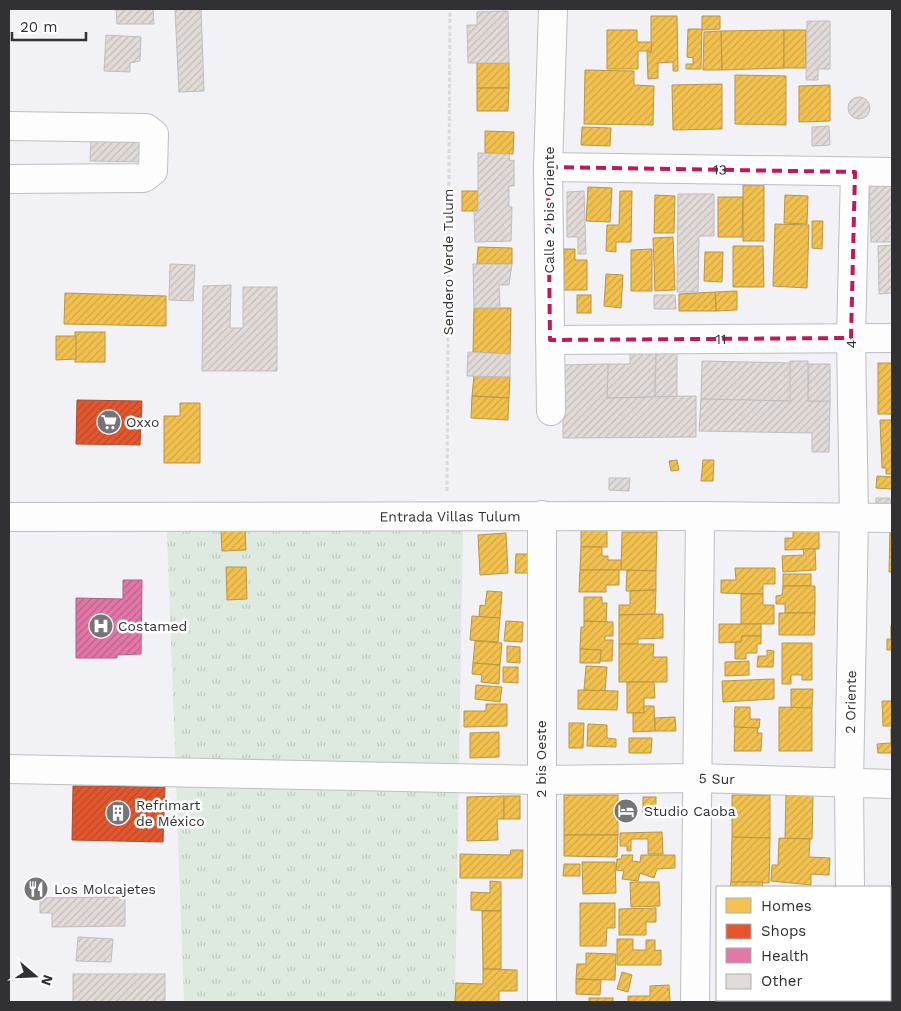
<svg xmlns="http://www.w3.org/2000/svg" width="901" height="1011" font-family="'Work Sans',sans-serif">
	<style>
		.grass { fill: url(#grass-tufts) }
		.homes { fill: url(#homes-hatch); stroke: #b89646 }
		.shops { fill: url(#shops-hatch); stroke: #ae4c30 }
		.health { fill: url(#health-hatch); stroke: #ae6286 }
		.building { fill: url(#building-hatch); stroke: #c0bdbe }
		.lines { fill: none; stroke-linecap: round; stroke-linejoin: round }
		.minor-casing { stroke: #bebec2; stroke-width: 30 }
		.path { stroke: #dadadc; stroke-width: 3; stroke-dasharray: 4 2.5; stroke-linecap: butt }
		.minor { stroke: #fdfdfe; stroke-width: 28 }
		.marked { fill: none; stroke: #c2185b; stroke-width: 4; stroke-dasharray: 10 6; stroke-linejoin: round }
		.labels { text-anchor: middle; stroke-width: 5; stroke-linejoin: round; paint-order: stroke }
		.street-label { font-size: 14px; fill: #313135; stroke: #fff }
		.poi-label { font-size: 14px; fill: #313135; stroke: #fff; text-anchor: start }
	</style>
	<defs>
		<pattern id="grass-tufts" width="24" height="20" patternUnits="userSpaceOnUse" patternTransform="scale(1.25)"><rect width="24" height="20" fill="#deeae0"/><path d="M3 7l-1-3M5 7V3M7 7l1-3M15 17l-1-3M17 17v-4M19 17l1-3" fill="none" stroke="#bfc9c1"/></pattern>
		<pattern id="homes-hatch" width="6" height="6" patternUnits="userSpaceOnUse" patternTransform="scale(1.25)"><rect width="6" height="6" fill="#f2c14e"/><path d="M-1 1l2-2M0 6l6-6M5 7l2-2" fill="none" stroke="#d0a645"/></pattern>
		<pattern id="shops-hatch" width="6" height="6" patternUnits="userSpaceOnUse" patternTransform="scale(1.25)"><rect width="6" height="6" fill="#e4572e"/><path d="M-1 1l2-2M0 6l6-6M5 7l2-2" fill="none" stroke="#b94928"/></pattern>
		<pattern id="health-hatch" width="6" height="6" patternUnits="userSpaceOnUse" patternTransform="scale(1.25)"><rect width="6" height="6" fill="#e377a8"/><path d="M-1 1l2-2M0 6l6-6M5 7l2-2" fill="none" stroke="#b9628a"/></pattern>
		<pattern id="building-hatch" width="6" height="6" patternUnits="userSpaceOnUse" patternTransform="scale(1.25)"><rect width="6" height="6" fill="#e2dbd8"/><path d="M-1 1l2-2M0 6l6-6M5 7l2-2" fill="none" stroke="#c2bcba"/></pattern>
	</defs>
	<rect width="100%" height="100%" fill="#f1f1f6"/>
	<path class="grass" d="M 463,526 L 455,1002 L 184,1002 L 167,532 L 447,528 Z"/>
	<g class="homes">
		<path d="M 651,16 L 677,16 L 678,71 L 673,71 L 673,62 L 658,63 L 658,78 L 648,79 L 647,52 L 651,52 Z"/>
		<path d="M 702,16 L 720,16 L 720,29 L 702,30 Z"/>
		<path d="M 688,29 L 702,29 L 701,69 L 686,69 L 686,64 L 693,64 L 693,58 L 687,57 Z"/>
		<path d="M 607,30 L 637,30 L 637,42 L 652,42 L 651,51 L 638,51 L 638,69 L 607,69 Z"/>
		<path d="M 784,30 L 784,68 L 722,70 L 721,31 Z"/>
		<rect x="784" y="30" width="22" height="38"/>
		<path d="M 721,31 L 722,70 L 703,70 L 704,32 Z"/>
		<rect x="477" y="63" width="32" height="25"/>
		<path d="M 585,70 L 634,71 L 634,85 L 654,86 L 653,125 L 584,124 Z"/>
		<path d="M 735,75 L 786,76 L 786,125 L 735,124 Z"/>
		<path d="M 722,84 L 722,129 L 673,130 L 672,85 Z"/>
		<path d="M 830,85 L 830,121 L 799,122 L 799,86 Z"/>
		<path d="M 477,88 L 509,88 L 508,111 L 477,111 Z"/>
		<path d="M 582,127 L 611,128 L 610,146 L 581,145 Z"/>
		<path d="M 485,131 L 514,132 L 513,154 L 485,153 Z"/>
		<rect x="743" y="185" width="21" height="56"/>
		<path d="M 588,187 L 612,188 L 610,222 L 586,221 Z"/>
		<rect x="462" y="191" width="16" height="20"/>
		<path d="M 620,191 L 632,191 L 631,242 L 616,242 L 616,252 L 606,251 L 607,225 L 619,225 Z"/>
		<path d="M 655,195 L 675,196 L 674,233 L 654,233 Z"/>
		<path d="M 785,195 L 808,196 L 807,224 L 784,223 Z"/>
		<path d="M 718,197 L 743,197 L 742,237 L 718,237 Z"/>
		<path d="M 812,221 L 823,221 L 822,249 L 812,248 Z"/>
		<path d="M 775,224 L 809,225 L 807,288 L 773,286 Z"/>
		<path d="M 673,237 L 675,290 L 655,291 L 653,238 Z"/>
		<path d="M 733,246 L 763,246 L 764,287 L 733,287 Z"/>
		<path d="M 478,247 L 512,248 L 512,264 L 477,264 Z"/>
		<path d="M 564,249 L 575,249 L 575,260 L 587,260 L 587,290 L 564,290 Z"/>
		<path d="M 652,249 L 652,291 L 631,291 L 631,250 Z"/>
		<path d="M 705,252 L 723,252 L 722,282 L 704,281 Z"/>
		<path d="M 606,274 L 623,275 L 621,308 L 604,306 Z"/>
		<path d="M 737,291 L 737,310 L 716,311 L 715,292 Z"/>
		<path d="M 715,292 L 716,311 L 679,311 L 679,294 Z"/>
		<path d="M 65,293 L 166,296 L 166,326 L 64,324 Z"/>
		<rect x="577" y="295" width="14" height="18"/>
		<path d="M 474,308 L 511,308 L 510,354 L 473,352 Z"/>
		<rect x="75" y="332" width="30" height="30"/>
		<path d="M 56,336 L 76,336 L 76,359 L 56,360 Z"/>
		<rect x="878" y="363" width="14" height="51"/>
		<path d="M 474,375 L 510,377 L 509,398 L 472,396 Z"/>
		<path d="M 472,396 L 509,398 L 508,420 L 471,418 Z"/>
		<path d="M 180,403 L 200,403 L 200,463 L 164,463 L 164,416 L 180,416 Z"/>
		<path d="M 880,420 L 892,420 L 892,474 L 886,474 L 886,468 L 882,468 Z"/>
		<path d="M 677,460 L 679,470 L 671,471 L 669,461 Z"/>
		<path d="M 703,460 L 714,460 L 713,481 L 701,481 Z"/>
		<path d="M 877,476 L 892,477 L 892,489 L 876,488 Z"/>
		<path d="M 245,529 L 246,550 L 222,551 L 221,530 Z"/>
		<rect x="581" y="529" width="26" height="18"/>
		<path d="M 793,529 L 819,529 L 819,549 L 785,550 L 785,538 L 793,538 Z"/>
		<path d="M 890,531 L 892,531 L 892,572 L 889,572 Z"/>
		<path d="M 622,532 L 657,532 L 656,571 L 621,570 Z"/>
		<path d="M 506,533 L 508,573 L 480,575 L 478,535 Z"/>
		<path d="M 581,547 L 602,547 L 602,556 L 608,556 L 608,560 L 621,560 L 621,570 L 580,570 Z"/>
		<path d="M 803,549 L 815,549 L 816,570 L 783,572 L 782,556 L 804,555 Z"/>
		<path d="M 516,554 L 537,554 L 537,573 L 515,573 Z"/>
		<path d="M 226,567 L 246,567 L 247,599 L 227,600 Z"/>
		<path d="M 735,568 L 775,568 L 775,584 L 763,584 L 763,594 L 721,593 L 721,580 L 736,580 Z"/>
		<path d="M 580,570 L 619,570 L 619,585 L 606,585 L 606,592 L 579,592 Z"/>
		<path d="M 627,570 L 656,571 L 656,590 L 626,591 Z"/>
		<rect x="783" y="574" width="28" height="12"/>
		<path d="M 783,586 L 815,586 L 815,613 L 785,613 L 785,604 L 776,604 L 776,596 L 782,595 Z"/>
		<path d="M 656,590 L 655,614 L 619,615 L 619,605 L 630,605 L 630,591 Z"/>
		<path d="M 487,591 L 502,592 L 500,618 L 479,617 L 480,605 L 485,606 Z"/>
		<path d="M 741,594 L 763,594 L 763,605 L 774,605 L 774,624 L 741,624 Z"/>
		<path d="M 584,597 L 602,597 L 602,603 L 607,603 L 606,622 L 584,621 Z"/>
		<path d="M 779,613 L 815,613 L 814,635 L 779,635 Z"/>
		<path d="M 663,614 L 663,638 L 638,639 L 638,644 L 619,644 L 619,615 Z"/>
		<path d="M 472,616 L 500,618 L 498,642 L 470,640 Z"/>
		<path d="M 506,621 L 523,622 L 522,642 L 504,641 Z"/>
		<path d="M 584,621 L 613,622 L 613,636 L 605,636 L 605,640 L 613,640 L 612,661 L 600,661 L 601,650 L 580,649 L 581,627 L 584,627 Z"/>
		<path d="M 719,624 L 761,624 L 761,636 L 742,636 L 741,642 L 719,643 Z"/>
		<path d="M 891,626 L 892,650 L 887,650 L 887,639 L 891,639 Z"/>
		<path d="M 742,636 L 761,636 L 761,644 L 757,644 L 757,653 L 746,653 L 746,659 L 735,659 L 735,642 L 741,642 Z"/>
		<path d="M 475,641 L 502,643 L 500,665 L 473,663 Z"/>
		<path d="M 782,643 L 812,643 L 812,680 L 802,680 L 802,675 L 791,675 L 791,684 L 782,684 Z"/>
		<path d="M 619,644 L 654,644 L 653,657 L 667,657 L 667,682 L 619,682 Z"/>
		<path d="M 507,646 L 520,647 L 520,663 L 507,662 Z"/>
		<path d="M 580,649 L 601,650 L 600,663 L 580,663 Z"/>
		<path d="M 767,650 L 774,651 L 773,667 L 757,667 L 758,656 L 767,656 Z"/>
		<path d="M 749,661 L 749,675 L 725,676 L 725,662 Z"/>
		<path d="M 473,663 L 500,665 L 499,684 L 481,682 L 482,675 L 472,674 Z"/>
		<path d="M 586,666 L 607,667 L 605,691 L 584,690 Z"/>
		<path d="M 503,667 L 518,667 L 518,683 L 503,682 Z"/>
		<path d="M 774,679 L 774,699 L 723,702 L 722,681 Z"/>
		<path d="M 627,682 L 654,682 L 655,698 L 644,698 L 644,713 L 627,713 Z"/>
		<path d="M 476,685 L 502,687 L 500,702 L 475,699 Z"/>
		<path d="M 791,689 L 813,689 L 812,708 L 791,708 Z"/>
		<path d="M 578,690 L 618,691 L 617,710 L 578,709 Z"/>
		<path d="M 882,701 L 892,701 L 892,726 L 883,726 Z"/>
		<path d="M 486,704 L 507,704 L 507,726 L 464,727 L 464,711 L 486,711 Z"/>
		<path d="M 644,706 L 654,706 L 655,731 L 633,732 L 633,713 L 644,713 Z"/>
		<path d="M 735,707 L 750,707 L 750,719 L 760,719 L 759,728 L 734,727 Z"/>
		<path d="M 779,707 L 812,708 L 812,751 L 779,751 Z"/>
		<path d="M 675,717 L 676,731 L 655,731 L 655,718 Z"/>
		<path d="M 569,723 L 584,723 L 583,748 L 569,748 Z"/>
		<path d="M 588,724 L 607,725 L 607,738 L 616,739 L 616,747 L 587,746 Z"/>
		<path d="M 735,727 L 758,728 L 757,733 L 762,733 L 761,751 L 734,751 Z"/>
		<path d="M 891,729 L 892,753 L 878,753 L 877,744 L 891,743 Z"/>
		<path d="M 499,732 L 499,757 L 470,758 L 470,733 Z"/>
		<path d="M 629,738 L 652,738 L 651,753 L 629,753 Z"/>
		<path d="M 786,794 L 813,794 L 812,839 L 785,839 Z"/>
		<rect x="564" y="795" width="54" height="40"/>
		<path d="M 732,795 L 770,795 L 770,838 L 732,837 Z"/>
		<path d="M 504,796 L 504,819 L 497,819 L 498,840 L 467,841 L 467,797 Z"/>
		<rect x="504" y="796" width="16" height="23"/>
		<rect x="643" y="797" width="13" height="17"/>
		<path d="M 662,832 L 663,854 L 648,854 L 648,839 L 631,839 L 631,851 L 627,851 L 627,846 L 620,846 L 620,833 Z"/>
		<path d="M 564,835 L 618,835 L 617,857 L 564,856 Z"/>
		<path d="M 732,837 L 770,838 L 769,883 L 731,882 Z"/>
		<path d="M 779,838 L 810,839 L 809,857 L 830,858 L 829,875 L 811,874 L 811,885 L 771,881 L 772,865 L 778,865 Z"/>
		<path d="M 511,850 L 523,850 L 522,878 L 460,878 L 460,854 L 510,855 Z"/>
		<path d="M 622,855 L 633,855 L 632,861 L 640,862 L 641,855 L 675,855 L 675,868 L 657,869 L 654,878 L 640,873 L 638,881 L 622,879 L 624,871 L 616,870 L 617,859 L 621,859 Z"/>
		<path d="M 582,862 L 615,862 L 616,893 L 583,894 Z"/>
		<path d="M 564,864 L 580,864 L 580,876 L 563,876 Z"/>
		<path d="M 490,881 L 501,882 L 501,911 L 471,910 L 471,892 L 490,893 Z"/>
		<path d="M 630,882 L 659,882 L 660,906 L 631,907 Z"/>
		<path d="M 731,882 L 763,882 L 762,887 L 730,887 Z"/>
		<path d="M 580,903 L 615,903 L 615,928 L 607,928 L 606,946 L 580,946 Z"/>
		<path d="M 656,908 L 656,922 L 646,922 L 646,935 L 619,935 L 619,909 Z"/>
		<path d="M 482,911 L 501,911 L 501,969 L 483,969 Z"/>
		<path d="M 617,939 L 633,939 L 633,950 L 646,950 L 646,940 L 655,940 L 655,951 L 661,950 L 661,965 L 617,965 Z"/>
		<path d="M 586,953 L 616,954 L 615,980 L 576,979 L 577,964 L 586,964 Z"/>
		<path d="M 483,969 L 517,970 L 517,991 L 499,991 L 499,1002 L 455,1002 L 456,983 L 483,984 Z"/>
		<path d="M 622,972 L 632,975 L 628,992 L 617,989 Z"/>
		<path d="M 576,979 L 601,980 L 600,995 L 576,994 Z"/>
		<path d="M 669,985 L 670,1002 L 628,1002 L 628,996 L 650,996 L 650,986 Z"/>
		<rect x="589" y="998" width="24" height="4"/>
		<rect x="732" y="1000" width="39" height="2"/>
		<rect x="785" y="1000" width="30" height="2"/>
	</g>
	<g class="shops">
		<path d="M 77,400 L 142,401 L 140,445 L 76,444 Z"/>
		<path d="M 73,786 L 165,787 L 163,842 L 72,840 Z"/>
	</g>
	<path class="health" d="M 123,580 L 142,580 L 141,654 L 117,655 L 117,658 L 76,658 L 76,598 L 123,599 Z"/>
	<g class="building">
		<path d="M 116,9 L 153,9 L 154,24 L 117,24 Z"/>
		<path d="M 175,9 L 201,9 L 204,91 L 179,92 Z"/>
		<path d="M 508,11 L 509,63 L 468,63 L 467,25 L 477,25 L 477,12 Z"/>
		<path d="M 807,21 L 830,21 L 830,69 L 818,69 L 818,80 L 806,80 Z"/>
		<path d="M 106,35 L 141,37 L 140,61 L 130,63 L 130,72 L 104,71 Z"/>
		<circle cx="859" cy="108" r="11"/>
		<path d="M 829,126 L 830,145 L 812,146 L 812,127 Z"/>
		<path d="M 91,136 L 148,138 L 148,162 L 90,161 Z"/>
		<path d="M 478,153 L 509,154 L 510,161 L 514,160 L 514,186 L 509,186 L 509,207 L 512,207 L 511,241 L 475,242 L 474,211 L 478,211 Z"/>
		<path d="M 892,179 L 892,242 L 871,242 L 869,180 Z"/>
		<path d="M 584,191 L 586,254 L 578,254 L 578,237 L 567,237 L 567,192 Z"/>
		<path d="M 678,194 L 714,194 L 714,236 L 699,236 L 698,292 L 677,292 Z"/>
		<path d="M 892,245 L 892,293 L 879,294 L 878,246 Z"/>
		<path d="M 170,264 L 195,265 L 193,301 L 169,300 Z"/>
		<path d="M 473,264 L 512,264 L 509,285 L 499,285 L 500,308 L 474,308 Z"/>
		<path d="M 231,285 L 230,328 L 243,328 L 243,287 L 277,287 L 277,371 L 202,371 L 203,286 Z"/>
		<path d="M 654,295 L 675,295 L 676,309 L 654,309 Z"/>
		<path d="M 630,345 L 656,352 L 655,397 L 607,398 L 608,364 L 630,364 Z"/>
		<path d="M 468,352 L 510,354 L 510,377 L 467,376 Z"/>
		<path d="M 656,352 L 677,353 L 677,397 L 655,397 Z"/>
		<path d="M 702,361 L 791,363 L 790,401 L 701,399 Z"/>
		<path d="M 790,361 L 808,361 L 808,401 L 830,401 L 829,452 L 812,452 L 812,433 L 699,431 L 701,399 L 790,401 Z"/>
		<path d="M 608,364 L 607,398 L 696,396 L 696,437 L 563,438 L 563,365 Z"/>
		<path d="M 809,364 L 830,364 L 830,401 L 808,401 Z"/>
		<path d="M 609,478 L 630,478 L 629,491 L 609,490 Z"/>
		<path d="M 876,498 L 890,498 L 891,506 L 876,506 Z"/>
		<path d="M 125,897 L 125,926 L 52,927 L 52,913 L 40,913 L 40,898 Z"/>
		<path d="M 78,937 L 113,939 L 111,962 L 76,961 Z"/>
		<rect x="73" y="974" width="92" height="28"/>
	</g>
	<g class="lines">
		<defs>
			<g id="minor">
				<path d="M 9,126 L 146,128 L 154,134 L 153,171 L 144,178 L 9,179"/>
				<path id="s1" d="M 548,167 L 892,172"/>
				<path id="s2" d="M 550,340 L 892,338"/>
				<path d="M 551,411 L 548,167 L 553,9"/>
				<path id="s3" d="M 9,517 L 700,516 L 892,518"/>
				<path id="s4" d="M 9,769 L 541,780 L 696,778 L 892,784"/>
				<path id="s5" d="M 850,887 L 849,784 L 854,517 L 851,338 L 855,172"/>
				<path d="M 851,1000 L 851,1002"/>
				<path d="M 542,1002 L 542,515"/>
				<path d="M 695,1002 L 700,516"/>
			</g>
		</defs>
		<use href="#minor" class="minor-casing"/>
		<path class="path" d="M 447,491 L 450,9"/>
		<use href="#minor" class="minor"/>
	</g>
	<path class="marked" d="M 548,167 L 855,172 L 851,338 L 550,340 Z"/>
	<defs>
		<symbol id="supermarket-disc" viewBox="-11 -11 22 22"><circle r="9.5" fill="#747479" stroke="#fff"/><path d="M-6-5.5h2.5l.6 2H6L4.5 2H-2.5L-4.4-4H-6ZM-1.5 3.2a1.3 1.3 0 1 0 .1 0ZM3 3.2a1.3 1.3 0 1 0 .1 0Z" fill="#fff"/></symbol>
		<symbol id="hospital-disc" viewBox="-11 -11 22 22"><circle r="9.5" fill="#747479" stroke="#fff"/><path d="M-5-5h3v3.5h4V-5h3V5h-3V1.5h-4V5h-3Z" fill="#fff"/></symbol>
		<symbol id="hotel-disc" viewBox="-11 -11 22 22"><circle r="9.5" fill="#747479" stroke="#fff"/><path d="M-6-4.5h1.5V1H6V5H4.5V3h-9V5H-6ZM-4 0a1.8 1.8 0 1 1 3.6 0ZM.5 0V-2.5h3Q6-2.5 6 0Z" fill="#fff"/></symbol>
		<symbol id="building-disc" viewBox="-11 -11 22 22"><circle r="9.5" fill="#747479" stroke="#fff"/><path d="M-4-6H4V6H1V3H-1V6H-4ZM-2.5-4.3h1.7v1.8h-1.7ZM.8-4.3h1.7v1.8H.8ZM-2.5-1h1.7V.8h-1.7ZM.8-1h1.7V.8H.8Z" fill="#fff"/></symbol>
		<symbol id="restaurant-disc" viewBox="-11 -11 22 22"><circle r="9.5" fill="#747479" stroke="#fff"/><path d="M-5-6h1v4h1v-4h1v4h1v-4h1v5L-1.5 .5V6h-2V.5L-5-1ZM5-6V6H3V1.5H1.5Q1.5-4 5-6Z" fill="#fff"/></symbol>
	</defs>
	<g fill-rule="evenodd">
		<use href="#supermarket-disc" x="95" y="408" width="28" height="28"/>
		<use href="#hospital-disc" x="87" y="612" width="28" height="28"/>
		<use href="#hotel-disc" x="612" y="797" width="28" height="28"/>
		<use href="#building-disc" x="104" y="799" width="28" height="28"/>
		<use href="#restaurant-disc" x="22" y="875" width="28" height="28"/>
	</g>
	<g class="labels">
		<g class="street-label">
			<text dy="5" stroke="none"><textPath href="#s1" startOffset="172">13</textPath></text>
			<text transform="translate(549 210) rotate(-90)" y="5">Calle 2 bis Oriente</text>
			<text transform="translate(448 262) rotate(-90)" y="5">Sendero Verde Tulum</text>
			<text dy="5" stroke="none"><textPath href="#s2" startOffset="171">11</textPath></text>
			<text transform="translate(851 344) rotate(-90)" y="5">4</text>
			<text dy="5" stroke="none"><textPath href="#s3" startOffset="441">Entrada Villas Tulum</textPath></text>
			<text dy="5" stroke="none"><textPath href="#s5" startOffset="185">2 Oriente</textPath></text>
			<text transform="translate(541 759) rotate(-90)" y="5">2 bis Oeste</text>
			<text dy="5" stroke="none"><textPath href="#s4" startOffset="708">5 Sur</textPath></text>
		</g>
		<g class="poi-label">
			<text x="126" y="427">Oxxo</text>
			<text x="118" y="631">Costamed</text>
			<text x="136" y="810">Refrimart<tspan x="136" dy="16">de México</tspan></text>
			<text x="644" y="816">Studio Caoba</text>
			<text x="54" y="894">Los Molcajetes</text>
		</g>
	</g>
	<rect width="901" height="1011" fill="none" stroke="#313135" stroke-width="20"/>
	<rect x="716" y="886" width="175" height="115" fill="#ffffff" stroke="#adadae"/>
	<rect x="726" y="898" width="25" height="15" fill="#f2c14e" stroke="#adadae"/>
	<text x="761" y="911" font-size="15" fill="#313135">Homes</text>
	<rect x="726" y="924" width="25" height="15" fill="#e4572e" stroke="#adadae"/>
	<text x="761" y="936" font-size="15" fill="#313135">Shops</text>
	<rect x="726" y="948" width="25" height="15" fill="#e377a8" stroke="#adadae"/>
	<text x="761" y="961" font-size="15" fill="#313135">Health</text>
	<rect x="726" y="974" width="25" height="15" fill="#e2dbd8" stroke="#adadae"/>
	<text x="761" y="986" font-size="15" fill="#313135">Other</text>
	<g transform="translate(35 976) rotate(109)" stroke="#ffffff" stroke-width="4" paint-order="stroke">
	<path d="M0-4L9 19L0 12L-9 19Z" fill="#313135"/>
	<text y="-8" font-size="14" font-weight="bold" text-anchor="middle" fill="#313135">N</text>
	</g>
	<path d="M12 32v8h74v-8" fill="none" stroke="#313135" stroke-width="2.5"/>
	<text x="20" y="32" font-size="15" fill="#313135" stroke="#ffffff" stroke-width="4" paint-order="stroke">20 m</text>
</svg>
